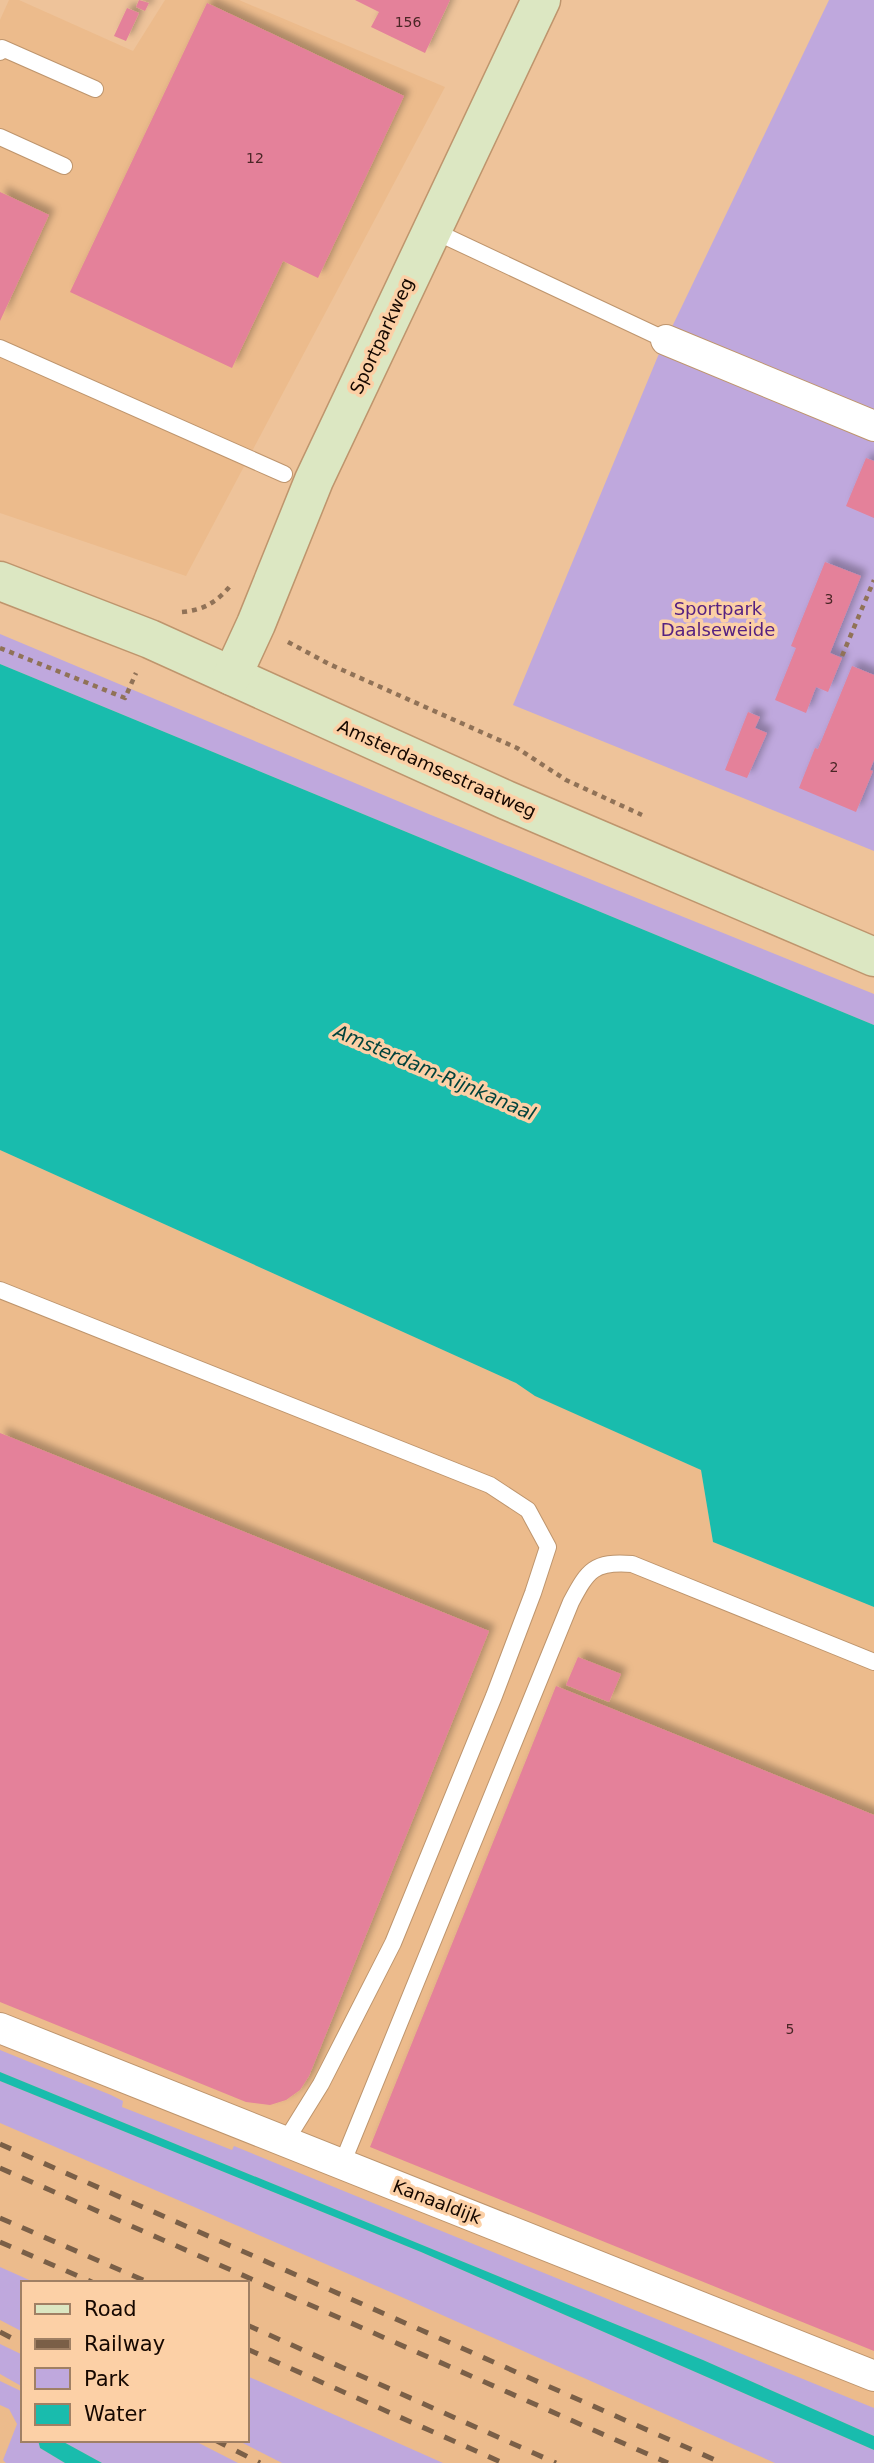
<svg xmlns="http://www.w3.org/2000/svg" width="874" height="2463" font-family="'DejaVu Sans',sans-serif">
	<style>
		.built { fill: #ecbb8c; fill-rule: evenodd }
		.green { fill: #bfa8dd }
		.water { fill: #19bcad }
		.building { fill: #e4819a; filter: url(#shadow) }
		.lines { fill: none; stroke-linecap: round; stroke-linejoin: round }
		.lane-casing { stroke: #be956d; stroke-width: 18 }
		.street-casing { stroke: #be956d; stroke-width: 32 }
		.secondary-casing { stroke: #be956d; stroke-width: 41 }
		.path { stroke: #907257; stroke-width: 4.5; stroke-dasharray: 5 5; stroke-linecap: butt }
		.lane { stroke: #fff; stroke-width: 16 }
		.street { stroke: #fff; stroke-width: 30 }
		.secondary { stroke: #dce7c2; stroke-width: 38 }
		.rail { stroke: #7a5f47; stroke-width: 5; stroke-dasharray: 12 12; stroke-linecap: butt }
		.labels { text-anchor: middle; stroke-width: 7; stroke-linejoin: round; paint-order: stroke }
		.number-label { font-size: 14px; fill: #4a2626 }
		.street-label { font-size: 18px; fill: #160800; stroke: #fcd0a6 }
		.park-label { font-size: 18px; fill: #552181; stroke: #fcd0a6 }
		.water-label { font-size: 19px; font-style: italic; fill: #00423c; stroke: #fcd0a6 }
	</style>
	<defs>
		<filter id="shadow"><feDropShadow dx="6" dy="-6" stdDeviation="3.5" flood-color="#0004"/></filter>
	</defs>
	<rect width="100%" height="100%" fill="#eec39a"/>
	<g class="built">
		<path d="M 9,0 L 19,0 L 133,51 L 165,0 L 239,0 L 445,87 L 186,576 L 0,513 L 0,20 Z"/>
		<path d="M 0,1150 L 516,1383 L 536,1396 L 701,1470 L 713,1542 L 874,1607 L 874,2463 L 0,2463 ZM 23,2283 L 247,2283 L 247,2440 L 23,2440 Z"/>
	</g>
	<g class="green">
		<path d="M 829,0 L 874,0 L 874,851 L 513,705 L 658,356 Z"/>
		<path d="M 0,634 L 431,815 L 874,994 L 874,1025 L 0,664 Z"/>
		<path d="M 0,2050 L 111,2095 L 123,2101 L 122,2107 L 232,2150 L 234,2146 L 874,2408 L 874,2436 L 703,2360 L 0,2072 Z"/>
		<path d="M 0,2081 L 421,2252 L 874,2450 L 874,2463 L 775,2463 L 388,2291 L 0,2123 Z"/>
		<path d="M 0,2267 L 36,2283 L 23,2283 L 23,2332 L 0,2320 Z"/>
		<path d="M 0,2344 L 23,2355 L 23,2387 L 0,2374 Z"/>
		<path d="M 247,2376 L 443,2463 L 282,2463 L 237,2440 L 247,2440 Z"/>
		<path d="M 0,2381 L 23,2392 L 23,2440 L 38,2440 L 40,2448 L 65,2463 L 6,2463 L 3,2460 L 17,2424 L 9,2409 L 0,2405 Z"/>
		<path d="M 60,2440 L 193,2440 L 238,2463 L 102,2463 Z"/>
	</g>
	<g class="water">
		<path d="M 0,664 L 874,1025 L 874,1607 L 713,1542 L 701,1470 L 535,1396 L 516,1383 L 0,1150 Z"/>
		<path d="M 0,2072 L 703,2360 L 874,2436 L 874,2450 L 421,2252 L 0,2081 Z"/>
		<path d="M 38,2440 L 60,2440 L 102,2463 L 65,2463 L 40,2448 Z"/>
	</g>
	<g class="building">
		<path d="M 139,0 L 149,3 L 145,11 L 136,7 Z"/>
		<path d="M 355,0 L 450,0 L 425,53 L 371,27 L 379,12 Z"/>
		<path d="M 207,3 L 404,96 L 318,278 L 283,261 L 232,368 L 70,292 Z"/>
		<path d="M 127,8 L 139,13 L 126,41 L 114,36 Z"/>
		<path d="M 0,192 L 49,215 L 0,321 Z"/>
		<path d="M 866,458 L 874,461 L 874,518 L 846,506 Z"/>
		<path d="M 825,562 L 861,576 L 830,653 L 842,658 L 828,692 L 816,687 L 806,713 L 775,700 L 796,648 L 791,646 Z"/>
		<path d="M 852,666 L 874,675 L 874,760 L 870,770 L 873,771 L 856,812 L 799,788 L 815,748 L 818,749 Z"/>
		<path d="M 748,712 L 760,717 L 755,728 L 767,733 L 747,778 L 725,770 Z"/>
		<path d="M 0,1433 L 489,1631 L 309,2076 L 300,2090 L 286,2100 L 270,2105 L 246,2102 L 0,2002 Z"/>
		<path d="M 578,1657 L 621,1674 L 609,1702 L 566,1685 Z"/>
		<path d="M 556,1686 L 874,1815 L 874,2351 L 370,2147 Z"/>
	</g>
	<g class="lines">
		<defs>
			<g id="lane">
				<path d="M 0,52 L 2,48 L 95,89"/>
				<path d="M 0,137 L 64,166"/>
				<path d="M 432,230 L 666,340"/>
				<path d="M 0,348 L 284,474"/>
				<path d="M 0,1290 L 490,1485 L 528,1510 L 548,1547 L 533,1593 L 494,1696 L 393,1943 L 321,2084 L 285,2142"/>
				<path d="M 342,2164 L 571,1602 C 588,1570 594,1561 632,1564 L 874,1662"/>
			</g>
			<g id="street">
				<path d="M 666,340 L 874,426"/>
				<path d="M 0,2028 L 874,2376"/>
			</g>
			<g id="secondary">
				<path d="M 0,581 L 150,639 L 506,800 L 874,957"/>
				<path d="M 232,676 L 256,624 L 314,480 L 541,0"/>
			</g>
		</defs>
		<use href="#lane" class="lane-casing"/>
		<use href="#street" class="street-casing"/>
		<use href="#secondary" class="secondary-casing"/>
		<g class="path">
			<path d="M 182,612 C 204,610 217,602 231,585"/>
			<path d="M 288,642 L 329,664 L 517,748 L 566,780 L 642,815"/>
			<path d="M 0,648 L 125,698 L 136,673"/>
			<path d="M 842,656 L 874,580"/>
		</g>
		<use href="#lane" class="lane"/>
		<use href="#street" class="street"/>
		<use href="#secondary" class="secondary"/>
		<g class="rail">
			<path d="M 0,2144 L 722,2463"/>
			<path d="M 0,2168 L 668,2463"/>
			<path d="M 0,2218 L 150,2283"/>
			<path d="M 0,2242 L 94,2283"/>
			<path d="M 247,2325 L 556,2463"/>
			<path d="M 0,2332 L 23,2344"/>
			<path d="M 247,2349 L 503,2463"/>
			<path d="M 215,2440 L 260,2463"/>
		</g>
	</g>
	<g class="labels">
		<g class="number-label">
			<text x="408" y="27">156</text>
			<text x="255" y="163">12</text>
			<text x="829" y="604">3</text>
			<text x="834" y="772">2</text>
			<text x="790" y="2034">5</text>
		</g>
		<g class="street-label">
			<text transform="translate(382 336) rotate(-65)" y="6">Sportparkweg</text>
			<text transform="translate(437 769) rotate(24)" y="6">Amsterdamsestraatweg</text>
			<text transform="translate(437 2202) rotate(21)" y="6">Kanaaldijk</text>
		</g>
		<g class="park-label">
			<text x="718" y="615">Sportpark<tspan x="718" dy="21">Daalseweide</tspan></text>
		</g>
		<g class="water-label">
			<text transform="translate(435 1072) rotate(23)" y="7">Amsterdam-Rijnkanaal</text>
		</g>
	</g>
	<rect x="21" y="2281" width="228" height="161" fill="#fcd0a6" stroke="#a08064" stroke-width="2"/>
	<rect x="35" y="2304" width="35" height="10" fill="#dce7c2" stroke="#a08064" stroke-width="2"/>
	<text x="84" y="2316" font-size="21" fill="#160800">Road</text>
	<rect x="35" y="2339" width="35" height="10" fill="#7a5f47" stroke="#a08064" stroke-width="2"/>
	<text x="84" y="2351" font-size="21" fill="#160800">Railway</text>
	<rect x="35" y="2368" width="35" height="21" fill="#bfa8dd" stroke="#a08064" stroke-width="2"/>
	<text x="84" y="2386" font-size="21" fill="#160800">Park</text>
	<rect x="35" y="2404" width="35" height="21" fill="#19bcad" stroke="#a08064" stroke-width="2"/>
	<text x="84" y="2421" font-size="21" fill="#160800">Water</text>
</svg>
